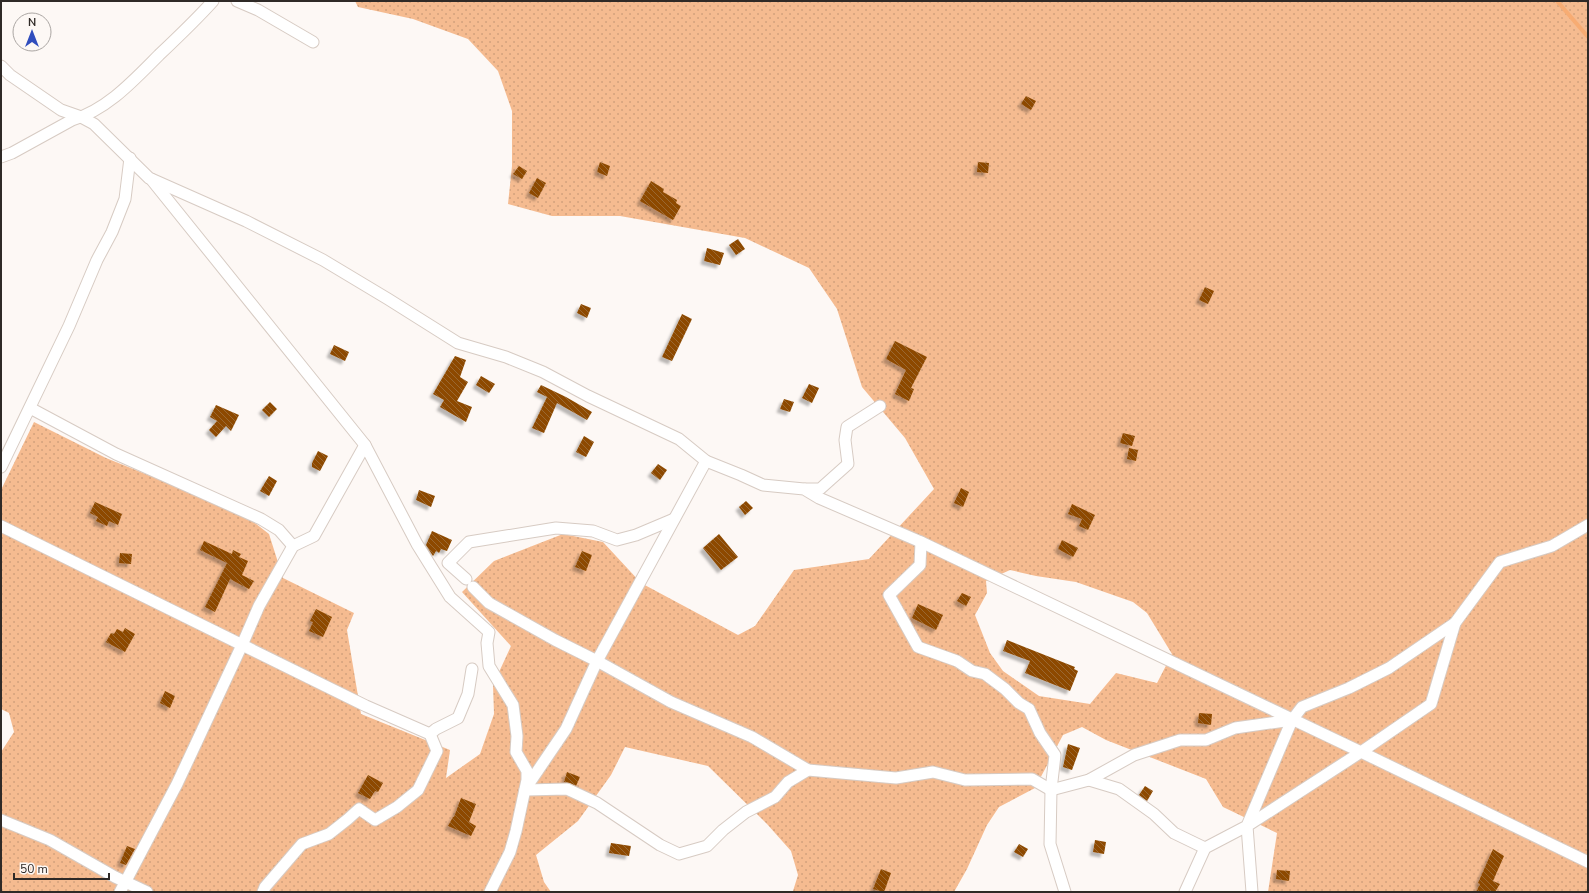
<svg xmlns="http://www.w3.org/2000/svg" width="1589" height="893" font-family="'Nunito Sans',sans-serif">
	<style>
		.grass { fill: url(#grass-dots); fill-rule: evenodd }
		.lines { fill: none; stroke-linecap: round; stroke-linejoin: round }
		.stream { stroke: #f7ac73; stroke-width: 4 }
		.building { fill: url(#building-back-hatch); filter: url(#shadow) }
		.minor-casing { stroke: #d7cbc3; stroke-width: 13 }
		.minor { stroke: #fff; stroke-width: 11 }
	</style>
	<defs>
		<pattern id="grass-dots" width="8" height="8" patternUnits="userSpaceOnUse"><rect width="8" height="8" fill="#f5bb90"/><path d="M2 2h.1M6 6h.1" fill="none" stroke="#d2a17c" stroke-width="1.8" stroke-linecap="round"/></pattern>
		<pattern id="building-back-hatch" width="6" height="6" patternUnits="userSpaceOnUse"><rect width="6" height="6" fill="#8d4a03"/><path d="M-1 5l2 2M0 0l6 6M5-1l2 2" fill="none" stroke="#9a6732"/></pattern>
		<filter id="shadow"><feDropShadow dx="-3.5" dy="3.5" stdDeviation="1" flood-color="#0004"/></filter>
	</defs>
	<rect width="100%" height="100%" fill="#fdf8f5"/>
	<path class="grass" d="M 355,1 L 1588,1 L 1588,892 L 1268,892 L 1277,833 L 1223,807 L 1206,779 L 1106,740 L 1082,727 L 1063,735 L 1035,788 L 999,807 L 987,825 L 967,869 L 954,892 L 790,892 L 793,891 L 798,875 L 791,851 L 767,824 L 708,766 L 625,747 L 611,775 L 578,821 L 536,855 L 544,882 L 551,892 L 1,892 L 1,752 L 14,732 L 9,713 L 1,709 L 1,490 L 34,422 L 106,458 L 242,513 L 269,534 L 283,578 L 354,613 L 347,630 L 361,714 L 450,750 L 446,778 L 480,754 L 494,714 L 493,685 L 511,646 L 462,592 L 494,561 L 563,534 L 603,542 L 641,583 L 738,635 L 755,626 L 794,570 L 869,559 L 934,489 L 905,438 L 862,387 L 837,309 L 809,268 L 745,238 L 620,216 L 552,216 L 508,204 L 512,166 L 512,111 L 498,71 L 468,39 L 413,19 L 358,7 ZM 1010,570 L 1036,576 L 1076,582 L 1133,602 L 1147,613 L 1172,654 L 1157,683 L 1116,673 L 1090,704 L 1039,696 L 1003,671 L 990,653 L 975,615 L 987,593 L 986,581 Z"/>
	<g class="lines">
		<path class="stream" d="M 1557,1 L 1588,37"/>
	</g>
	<g class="building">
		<path d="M 1026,96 L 1036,101 L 1031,110 L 1021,104 Z"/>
		<path d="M 600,162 L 610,166 L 607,176 L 597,172 Z"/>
		<path d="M 978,162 L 989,163 L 988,173 L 977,172 Z"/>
		<path d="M 519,166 L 527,171 L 522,179 L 513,174 Z"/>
		<path d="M 537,178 L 546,183 L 538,198 L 529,193 Z"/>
		<path d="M 651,181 L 664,189 L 663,192 L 677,200 L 676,203 L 681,206 L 673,220 L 640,201 Z"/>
		<path d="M 738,239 L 745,249 L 736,255 L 729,245 Z"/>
		<path d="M 707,248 L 724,253 L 720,265 L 704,261 Z"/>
		<path d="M 1205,287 L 1214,291 L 1208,304 L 1199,300 Z"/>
		<path d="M 581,304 L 591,308 L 587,318 L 577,313 Z"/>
		<path d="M 682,314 L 692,319 L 672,361 L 662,357 Z"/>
		<path d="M 895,341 L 927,357 L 911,388 L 914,389 L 909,401 L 895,394 L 906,370 L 886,359 Z"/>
		<path d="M 334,345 L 349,352 L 345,361 L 330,354 Z"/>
		<path d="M 455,356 L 466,360 L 460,377 L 468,382 L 457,401 L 472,407 L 466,422 L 440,407 L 444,400 L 433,394 Z"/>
		<path d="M 481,376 L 495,384 L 489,393 L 476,385 Z"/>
		<path d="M 809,384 L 819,388 L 812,403 L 802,398 Z"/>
		<path d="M 541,385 L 566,397 L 592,412 L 587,420 L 557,403 L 544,433 L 532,428 L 547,397 L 537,392 Z"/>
		<path d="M 784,399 L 794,402 L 790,412 L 780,409 Z"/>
		<path d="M 270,402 L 277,409 L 269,417 L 262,410 Z"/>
		<path d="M 216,405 L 239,415 L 231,431 L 226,426 L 216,437 L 209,430 L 217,421 L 210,417 Z"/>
		<path d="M 1123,433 L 1135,436 L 1132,446 L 1120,443 Z"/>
		<path d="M 584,436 L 594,442 L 586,457 L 576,452 Z"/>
		<path d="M 1129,448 L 1138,450 L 1136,461 L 1127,459 Z"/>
		<path d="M 318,451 L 328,456 L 320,471 L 312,467 L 312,463 Z"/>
		<path d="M 658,464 L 667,470 L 660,480 L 651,473 Z"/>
		<path d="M 269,476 L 277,481 L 269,496 L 260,491 Z"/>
		<path d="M 961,488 L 969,492 L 963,507 L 954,503 Z"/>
		<path d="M 419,490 L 435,496 L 431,507 L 416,500 Z"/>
		<path d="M 746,501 L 753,508 L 745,515 L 739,507 Z"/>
		<path d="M 95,502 L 122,514 L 118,525 L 109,521 L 107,526 L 96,521 L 98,517 L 90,513 Z"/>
		<path d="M 1072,504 L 1095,515 L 1088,530 L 1079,526 L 1082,519 L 1068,514 Z"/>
		<path d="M 432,531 L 452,540 L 447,551 L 441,549 L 439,553 L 436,551 L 433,556 L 426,545 Z"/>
		<path d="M 719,534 L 738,557 L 721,570 L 703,548 Z"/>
		<path d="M 1062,540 L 1078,548 L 1073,557 L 1058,549 Z"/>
		<path d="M 204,541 L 232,554 L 233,550 L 241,554 L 239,557 L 248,561 L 242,575 L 254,581 L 249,589 L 230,579 L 215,612 L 205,607 L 227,563 L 200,550 Z"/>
		<path d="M 582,551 L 592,555 L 586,571 L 575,567 Z"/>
		<path d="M 120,553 L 132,554 L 131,564 L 119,563 Z"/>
		<path d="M 962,593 L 971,597 L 966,606 L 957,601 Z"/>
		<path d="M 918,604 L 943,615 L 936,630 L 912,618 Z"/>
		<path d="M 316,609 L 332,617 L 323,637 L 309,631 L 313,622 L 310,621 Z"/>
		<path d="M 125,628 L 135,634 L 125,652 L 106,642 L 111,633 L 114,634 L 117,629 L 123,632 Z"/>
		<path d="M 1007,640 L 1075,667 L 1074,669 L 1078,671 L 1070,691 L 1025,673 L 1030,661 L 1003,651 Z"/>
		<path d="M 165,691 L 175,696 L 170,708 L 160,703 Z"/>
		<path d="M 1199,713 L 1212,714 L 1211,725 L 1198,723 Z"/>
		<path d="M 1068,744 L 1080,748 L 1072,770 L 1063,767 Z"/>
		<path d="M 567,772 L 580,777 L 576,786 L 570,783 L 564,782 Z"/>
		<path d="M 368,775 L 383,783 L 378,792 L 375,791 L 370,799 L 358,793 Z"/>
		<path d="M 1145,786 L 1153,791 L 1147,801 L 1139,795 Z"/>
		<path d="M 461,798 L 476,804 L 469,822 L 476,826 L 471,836 L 448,826 L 453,817 L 454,817 Z"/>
		<path d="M 1095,840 L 1106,842 L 1104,854 L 1093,852 Z"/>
		<path d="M 611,843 L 631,846 L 629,856 L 609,853 Z"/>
		<path d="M 1019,844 L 1028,849 L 1023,857 L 1014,852 Z"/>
		<path d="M 127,846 L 135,849 L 126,865 L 120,863 Z"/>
		<path d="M 1493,849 L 1504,856 L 1493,881 L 1500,884 L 1495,892 L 1476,892 L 1480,884 L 1478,883 Z"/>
		<path d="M 881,869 L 891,873 L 884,892 L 873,889 Z"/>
		<path d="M 1277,870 L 1290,871 L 1289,881 L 1276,879 Z"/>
	</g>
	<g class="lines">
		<defs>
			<g id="minor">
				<path d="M 237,1 L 258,10 L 313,42"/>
				<path d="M 1,66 L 10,75 L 61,110 L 81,117 L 94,124 L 149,178 L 246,221 L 323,260 L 388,299 L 458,343 L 506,357 L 543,372 L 588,396 L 679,439 L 706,461 L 741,475 L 763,485 L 804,489 L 819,498 L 921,542 L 1361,752 L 1588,862"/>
				<path d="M 1,157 L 12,153 L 72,120 C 107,110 134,80 159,55 C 178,37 196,20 213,1"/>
				<path d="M 151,179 L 365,445 L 417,544 L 450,597 L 489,632 L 487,643 L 489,666 L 513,705 L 517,736 L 516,752 L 527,771 L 527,780 L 516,831 L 510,852 L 490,892"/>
				<path d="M 30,408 L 116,454 L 261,519 L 279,530 L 293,546"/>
				<path d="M 1,467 L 69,326 L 97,260 L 112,232 L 125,199 L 130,158"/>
				<path d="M 805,489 L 820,489 L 848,464 L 845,440 L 847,427 L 880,406"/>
				<path d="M 1,526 L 366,706 L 430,734"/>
				<path d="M 921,542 L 920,565 L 889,595 L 918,647 L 957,661 L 972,671 L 985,674 L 1005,689 L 1019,703 L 1029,709 L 1040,733 L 1055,755 L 1051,790 L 1050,844 L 1065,892"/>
				<path d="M 466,579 L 448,563 L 469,542 L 556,528 L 593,531 L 617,540 L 636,535 L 674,519"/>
				<path d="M 473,587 L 489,603 L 555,640 L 597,661 L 671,702 L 752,737 L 808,770"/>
				<path d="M 1089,780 L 1119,789 L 1154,814 L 1174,833 L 1205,848"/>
				<path d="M 526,788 L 566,729 L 597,661 L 706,461"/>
				<path d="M 525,790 L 567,789 L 597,803 L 660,845 L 679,854 L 707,846 L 723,830 L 746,812 L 775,797 L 788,782 L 808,770 L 896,778 L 933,772 L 965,780 L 1032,779 L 1051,790 L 1089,780 L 1134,755 L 1180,740 L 1206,740 L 1235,728 L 1292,720"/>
				<path d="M 1,820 L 50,840 L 115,877 L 147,892"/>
				<path d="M 120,892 L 177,784 L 242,645 L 259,606 L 293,546 L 314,536 L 365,445"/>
				<path d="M 263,892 L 265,887 L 302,844 L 329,834 L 348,819 L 359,809 L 375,820 L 397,807 L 418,790 L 437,751 L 430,734 L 436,729 L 458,718 L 468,694 L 472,669"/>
				<path d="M 1185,892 L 1205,848 L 1247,826 L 1292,720 L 1302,707 L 1349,688 L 1389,668 L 1455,623 L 1500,562 L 1552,546 L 1588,525"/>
				<path d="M 1252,892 L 1247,826 L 1361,752 L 1431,704 L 1455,623"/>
			</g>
		</defs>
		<use href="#minor" class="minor-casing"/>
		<use href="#minor" class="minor"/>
	</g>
	<rect width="1589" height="893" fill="none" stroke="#2f2a27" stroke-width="4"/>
	<g transform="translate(32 32)"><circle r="19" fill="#fdf8f5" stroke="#aba6a3"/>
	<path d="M0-3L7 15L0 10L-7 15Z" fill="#304dbd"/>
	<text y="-6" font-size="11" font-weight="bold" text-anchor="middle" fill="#2f2a27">N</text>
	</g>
	<path d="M14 873v6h95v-6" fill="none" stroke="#2f2a27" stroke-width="2"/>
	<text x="20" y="873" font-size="12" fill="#2f2a27" stroke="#fdf8f5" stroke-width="3" paint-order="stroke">50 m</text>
</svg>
